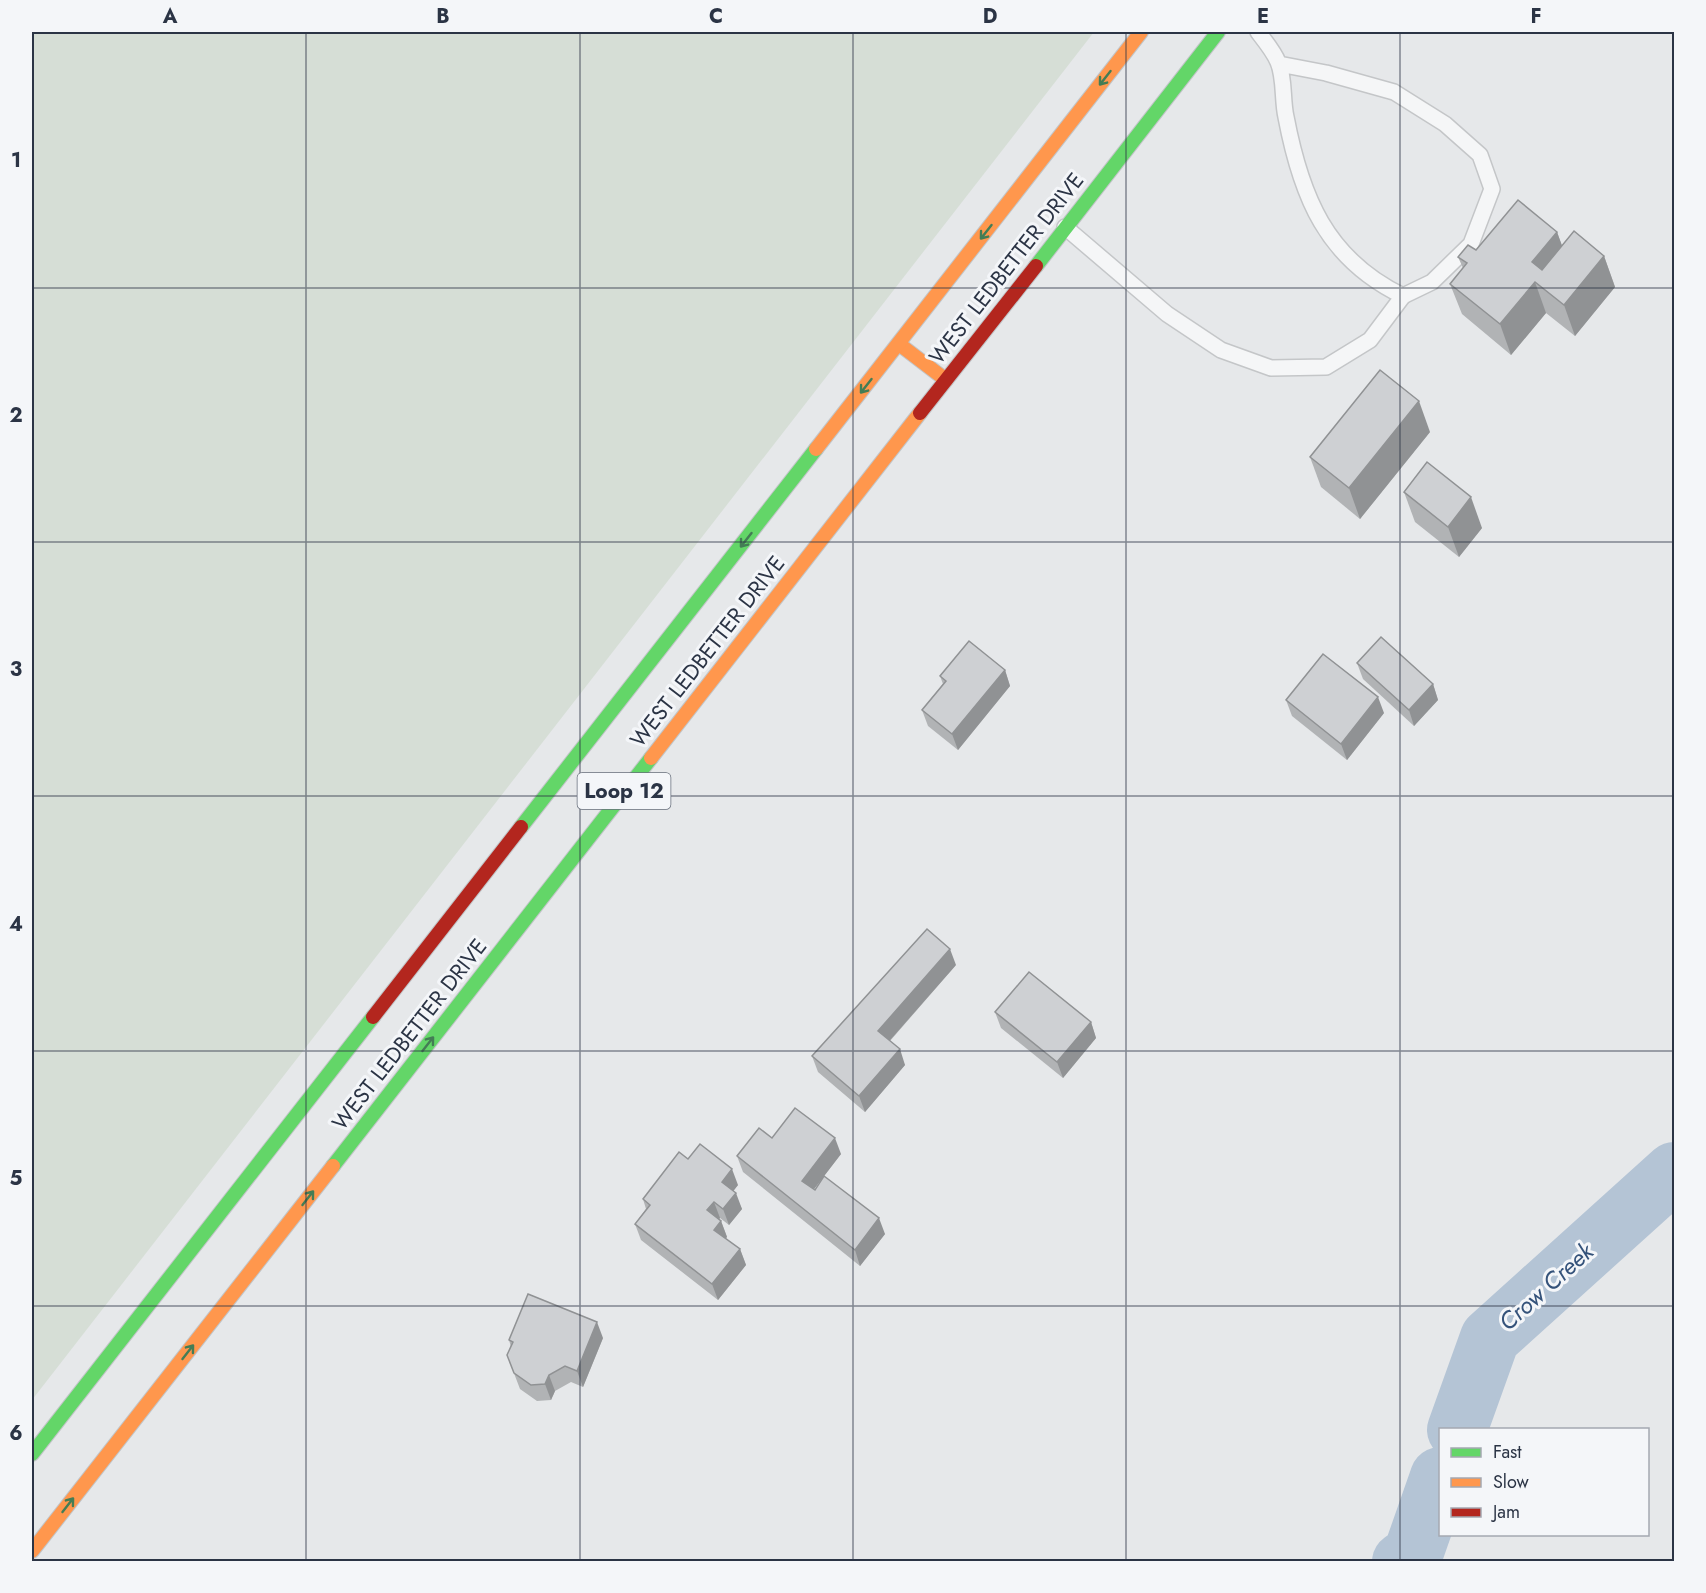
<svg xmlns="http://www.w3.org/2000/svg" width="1706" height="1593" font-family="Jost,sans-serif">
	<style>
		.green { fill: #d6ded6 }
		.lines { fill: none; stroke-linecap: round; stroke-linejoin: round }
		.river { stroke: #b4c4d5; stroke-width: 60 }
		.lane-casing { stroke: #c4c6c8; stroke-width: 18 }
		.fast-casing { stroke: #c2c5c8; stroke-width: 16 }
		.slow-casing { stroke: #c2c5c8; stroke-width: 16 }
		.jam-casing { stroke: #c2c5c8; stroke-width: 16 }
		.lane { stroke: #f5f6f7; stroke-width: 15 }
		.fast { stroke: #63d668; stroke-width: 14 }
		.slow { stroke: #ff974d; stroke-width: 14 }
		.jam { stroke: #b3261e; stroke-width: 14 }
		.wall { fill: #b1b3b5 }
		.shaded-wall { fill: #909294 }
		.building { fill: #ced0d3; stroke: #909294; stroke-width: 1.5 }
		.oneway { stroke: #447d55 }
		.grid { fill: none; stroke: #2b3445; stroke-width: 1.5; stroke-opacity: 0.55 }
		.labels { text-anchor: middle; stroke-width: 6; stroke-linejoin: round; paint-order: stroke }
		.shield { fill: #f4f6f9; stroke: #676e7b; stroke-width: 1.5 }
		.shield-label { font-size: 21px; font-weight: bold; fill: #2b3445 }
		.street-label { font-size: 22px; fill: #2b3445; stroke: #f4f6f9 }
		.water-label { font-size: 24px; font-style: italic; fill: #34527a; stroke: #f4f6f9 }
		.neatline { fill: none; stroke: #2b3445; stroke-width: 2 }
		.grid-label { font-size: 20px; text-anchor: middle; font-weight: bold; fill: #2b3445 }
	</style>
	<rect width="100%" height="100%" fill="#e6e8ea"/>
	<path class="green" d="M 32,32 L 1094,32 L 32,1400 Z"/>
	<g class="lines">
		<g class="river">
			<path d="M 1457,1430 L 1490,1338 L 1674,1172"/>
			<path d="M 1402,1562 L 1413,1554 L 1440,1477"/>
		</g>
		<defs>
			<g id="lane">
				<path d="M 1258,32 C 1265,41 1274,52 1278,62 C 1285,78 1282,100 1286,117 C 1301,196 1326,259 1403,296 L 1432,282 L 1471,244 L 1492,189 L 1480,155 L 1445,124 L 1394,92 L 1326,73 L 1279,64"/>
				<path d="M 1065,227 L 1167,314 L 1221,350 L 1271,368 L 1326,367 L 1370,340 L 1403,296"/>
			</g>
			<g id="fast">
				<path d="M 1036,266 L 1218,32"/>
				<path d="M 521,827 L 816,449"/>
				<path d="M 333,1166 L 651,758"/>
				<path d="M 32,1454 L 373,1017"/>
			</g>
			<g id="slow">
				<path d="M 899,344 L 946,380"/>
				<path d="M 816,449 L 1141,32"/>
				<path d="M 651,758 L 920,413"/>
				<path d="M 32,1551 L 333,1166"/>
			</g>
			<g id="jam">
				<path d="M 920,413 L 1036,266"/>
				<path d="M 373,1017 L 521,827"/>
			</g>
		</defs>
		<use href="#lane" class="lane-casing"/>
		<use href="#fast" class="fast-casing"/>
		<use href="#slow" class="slow-casing"/>
		<use href="#jam" class="jam-casing"/>
		<use href="#lane" class="lane"/>
		<use href="#fast" class="fast"/>
		<use href="#slow" class="slow"/>
		<use href="#jam" class="jam"/>
	</g>
	<g class="wall">
		<path d="M 1557,232 L 1562,246 L 1604,256 L 1615,287 L 1575,336 L 1546,313 L 1511,355 L 1462,314 L 1450,284 L 1463,268 L 1458,257 L 1476,250 Z"/>
		<path d="M 1430,432 L 1360,519 L 1321,487 L 1310,457 Z"/>
		<path d="M 1404,492 L 1482,528 L 1459,557 L 1415,522 Z"/>
		<path d="M 1357,663 L 1433,684 L 1438,700 L 1414,726 L 1363,679 Z"/>
		<path d="M 1005,670 L 1010,686 L 958,750 L 928,726 L 922,710 L 943,684 L 940,676 Z"/>
		<path d="M 1286,700 L 1384,713 L 1347,760 L 1292,716 Z"/>
		<path d="M 956,965 L 890,1041 L 905,1065 L 865,1112 L 818,1072 L 812,1056 Z"/>
		<path d="M 995,1012 L 1091,1022 L 1096,1038 L 1063,1078 L 1001,1028 Z"/>
		<path d="M 772,1138 L 841,1154 L 814,1189 L 885,1234 L 860,1266 L 743,1172 L 737,1156 Z"/>
		<path d="M 738,1185 L 733,1191 L 742,1209 L 729,1225 L 720,1218 L 719,1219 L 721,1221 L 727,1237 L 725,1238 L 740,1249 L 746,1265 L 718,1300 L 641,1240 L 635,1224 L 646,1209 L 643,1199 Z"/>
		<path d="M 603,1338 L 583,1387 L 571,1382 L 555,1391 L 551,1400 L 537,1401 L 520,1389 L 507,1355 L 511,1347 L 509,1340 Z"/>
	</g>
	<g class="shaded-wall">
		<path d="M 1557,232 L 1568,262 L 1545,290 L 1532,262 Z"/>
		<path d="M 1604,256 L 1615,287 L 1575,336 L 1564,305 Z"/>
		<path d="M 1535,282 L 1546,313 L 1511,355 L 1500,324 Z"/>
		<path d="M 1419,401 L 1430,432 L 1360,519 L 1349,488 Z"/>
		<path d="M 1471,497 L 1482,528 L 1459,557 L 1448,527 Z"/>
		<path d="M 1005,670 L 1010,686 L 958,750 L 952,734 Z"/>
		<path d="M 1433,684 L 1438,700 L 1414,726 L 1409,710 Z"/>
		<path d="M 1378,697 L 1384,713 L 1347,760 L 1341,744 Z"/>
		<path d="M 950,949 L 956,965 L 884,1047 L 878,1031 Z"/>
		<path d="M 1091,1022 L 1096,1038 L 1063,1078 L 1057,1062 Z"/>
		<path d="M 900,1049 L 905,1065 L 865,1112 L 859,1096 Z"/>
		<path d="M 835,1138 L 841,1154 L 808,1197 L 802,1181 Z"/>
		<path d="M 732,1169 L 738,1185 L 728,1198 L 722,1182 Z"/>
		<path d="M 736,1193 L 742,1209 L 729,1225 L 723,1209 Z"/>
		<path d="M 714,1202 L 720,1218 L 713,1226 L 707,1210 Z"/>
		<path d="M 879,1218 L 885,1234 L 860,1266 L 855,1250 Z"/>
		<path d="M 721,1221 L 727,1237 L 720,1246 L 714,1230 Z"/>
		<path d="M 740,1249 L 746,1265 L 718,1300 L 712,1284 Z"/>
		<path d="M 597,1322 L 603,1338 L 583,1387 L 577,1371 Z"/>
		<path d="M 549,1375 L 555,1391 L 551,1400 L 545,1384 Z"/>
	</g>
	<g class="building">
		<path d="M 1518,200 L 1557,232 L 1532,262 L 1542,270 L 1574,231 L 1604,256 L 1564,305 L 1535,282 L 1500,324 L 1450,284 L 1467,263 L 1458,257 L 1468,245 L 1476,250 Z"/>
		<path d="M 1380,370 L 1419,401 L 1349,488 L 1310,457 Z"/>
		<path d="M 1427,462 L 1471,497 L 1448,527 L 1404,492 Z"/>
		<path d="M 1381,637 L 1433,684 L 1409,710 L 1357,663 Z"/>
		<path d="M 969,641 L 1005,670 L 952,734 L 922,710 L 946,681 L 940,676 Z"/>
		<path d="M 1323,654 L 1378,697 L 1341,744 L 1286,700 Z"/>
		<path d="M 927,929 L 950,949 L 878,1031 L 900,1049 L 859,1096 L 812,1056 Z"/>
		<path d="M 1029,972 L 1091,1022 L 1057,1062 L 995,1012 Z"/>
		<path d="M 795,1108 L 835,1138 L 802,1181 L 815,1190 L 824,1176 L 879,1218 L 855,1250 L 737,1156 L 759,1128 L 772,1138 Z"/>
		<path d="M 700,1144 L 732,1169 L 722,1182 L 736,1193 L 723,1209 L 714,1202 L 707,1210 L 721,1221 L 714,1230 L 740,1249 L 712,1284 L 635,1224 L 650,1205 L 643,1199 L 679,1152 L 688,1159 Z"/>
		<path d="M 528,1294 L 597,1322 L 577,1371 L 565,1366 L 549,1375 L 545,1384 L 531,1385 L 514,1373 L 507,1355 L 513,1342 L 509,1340 Z"/>
	</g>
	<defs><path id="oneway-shaft" d="M-6 0H5M1.5-3L5.5 0L1.5 3" fill="none" stroke-width="1.6" stroke-linecap="round" stroke-linejoin="round" transform="scale(1.5)"/></defs>
	<g class="oneway">
		<use href="#oneway-shaft" transform="translate(1105 78) rotate(128)"/>
		<use href="#oneway-shaft" transform="translate(986 232) rotate(128)"/>
		<use href="#oneway-shaft" transform="translate(866 386) rotate(128)"/>
		<use href="#oneway-shaft" transform="translate(746 540) rotate(128)"/>
		<use href="#oneway-shaft" transform="translate(428 1044) rotate(-52)"/>
		<use href="#oneway-shaft" transform="translate(308 1198) rotate(-52)"/>
		<use href="#oneway-shaft" transform="translate(188 1352) rotate(-52)"/>
		<use href="#oneway-shaft" transform="translate(68 1505) rotate(-52)"/>
	</g>
	<path class="grid" d="M 306,32 L 306,1562M 580,32 L 580,1562M 853,32 L 853,1562M 1126,32 L 1126,1562M 1400,32 L 1400,1562M 32,288 L 1674,288M 32,542 L 1674,542M 32,796 L 1674,796M 32,1051 L 1674,1051M 32,1306 L 1674,1306"/>
	<g class="labels">
		<rect class="shield" x="577.5" y="773" width="93" height="36" rx="4.5"/>
		<g class="shield-label">
			<text x="624" y="798">Loop 12</text>
		</g>
		<g class="street-label">
			<text transform="translate(1006 268) rotate(-52)" y="8">WEST LEDBETTER DRIVE</text>
			<text transform="translate(707 651) rotate(-52)" y="8">WEST LEDBETTER DRIVE</text>
			<text transform="translate(409 1034) rotate(-52)" y="8">WEST LEDBETTER DRIVE</text>
		</g>
		<g class="water-label">
			<text transform="translate(1546 1287) rotate(-42)" y="8">Crow Creek</text>
		</g>
	</g>
	<rect width="1706" height="1593" fill="none" stroke="#f4f6f9" stroke-width="66"/>
	<rect x="1439" y="1428" width="210" height="108" fill="#f4f6f9" stroke="#a4a8b1" stroke-width="1.5"/>
	<rect x="1451" y="1448" width="30" height="9" fill="#63d668" stroke="#a4a8b1" stroke-width="1.5"/>
	<text x="1493" y="1458" font-size="18" fill="#2b3445">Fast</text>
	<rect x="1451" y="1478" width="30" height="9" fill="#ff974d" stroke="#a4a8b1" stroke-width="1.5"/>
	<text x="1493" y="1488" font-size="18" fill="#2b3445">Slow</text>
	<rect x="1451" y="1508" width="30" height="9" fill="#b3261e" stroke="#a4a8b1" stroke-width="1.5"/>
	<text x="1493" y="1518" font-size="18" fill="#2b3445">Jam</text>
	<rect x="33" y="33" width="1640" height="1527" class="neatline"/>
	<g class="grid-label">
		<text x="170" y="23">A</text>
		<text x="443" y="23">B</text>
		<text x="716" y="23">C</text>
		<text x="990" y="23">D</text>
		<text x="1263" y="23">E</text>
		<text x="1536" y="23">F</text>
		<text x="16" y="167">1</text>
		<text x="16" y="422">2</text>
		<text x="16" y="676">3</text>
		<text x="16" y="931">4</text>
		<text x="16" y="1185">5</text>
		<text x="16" y="1440">6</text>
	</g>
</svg>
